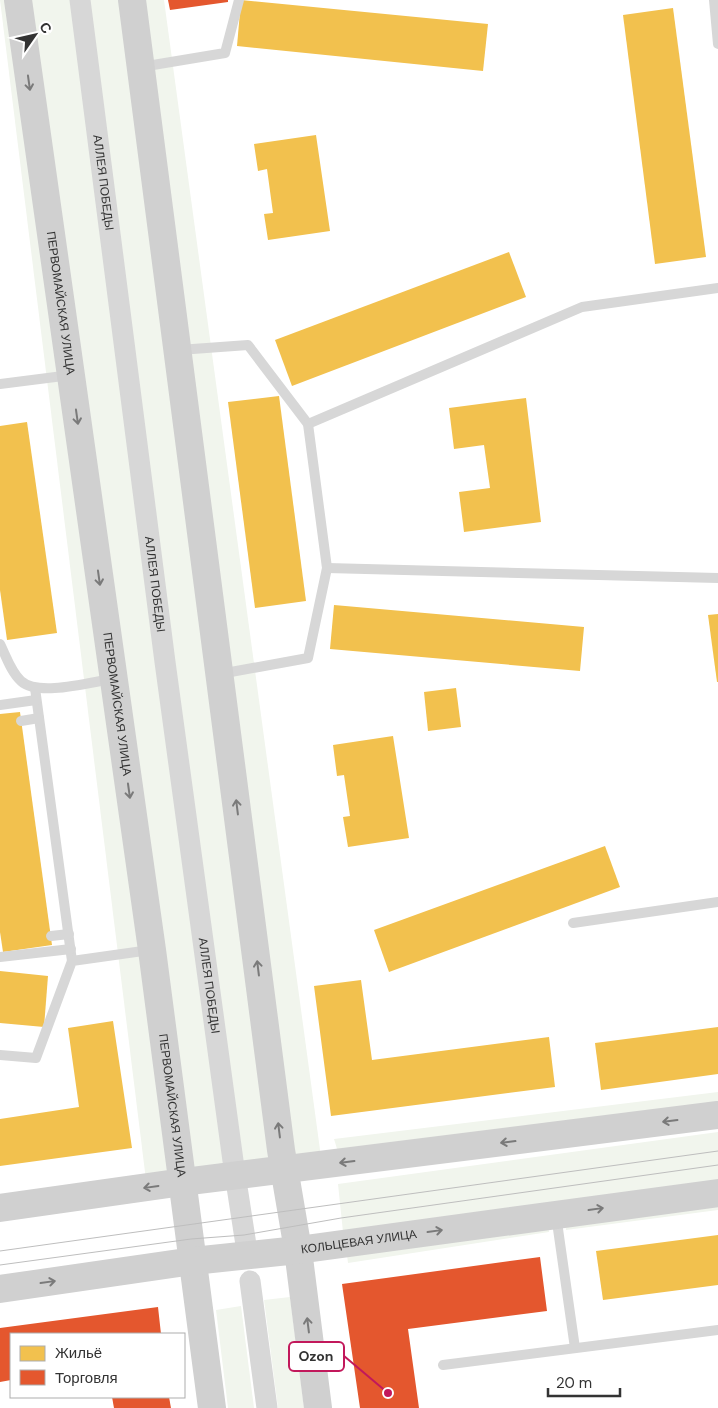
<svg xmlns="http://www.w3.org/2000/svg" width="718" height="1408" font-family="'DM Sans',sans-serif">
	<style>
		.green { fill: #f1f5ed }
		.homes { fill: #f2c14e }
		.shops { fill: #e4572e }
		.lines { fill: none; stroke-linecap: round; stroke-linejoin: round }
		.lane { stroke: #d7d7d7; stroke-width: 10 }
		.street { stroke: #d7d7d7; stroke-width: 21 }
		.secondary { stroke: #d0d0d0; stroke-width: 28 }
		.tram { stroke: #bebebe; stroke-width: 1 }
		.oneway { stroke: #7a7a7a }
		.labels { text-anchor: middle; stroke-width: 5; stroke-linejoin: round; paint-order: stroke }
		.street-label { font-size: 12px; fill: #333; stroke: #fff }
		.leader { fill: none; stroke: #c2185b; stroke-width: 2 }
		.callout-dot { fill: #c2185b; stroke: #fff; stroke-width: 2 }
		.callout { fill: #fff; stroke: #c2185b; stroke-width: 2 }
		.callout-label { font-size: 14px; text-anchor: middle; font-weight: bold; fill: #333 }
	</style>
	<rect width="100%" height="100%" fill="#fff"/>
	<g class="green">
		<path d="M 0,0 L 164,0 L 321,1157 L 146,1180 Z"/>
		<path d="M 718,1092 L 718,1108 L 338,1152 L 334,1139 Z"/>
		<path d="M 718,1132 L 718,1182 L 343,1232 L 338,1184 Z"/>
		<path d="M 718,1201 L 718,1210 L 566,1230 L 565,1220 Z"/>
		<path d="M 548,1224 L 549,1232 L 348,1263 L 347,1255 Z"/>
		<path d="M 290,1297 L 304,1408 L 278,1408 L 264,1300 Z"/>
		<path d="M 241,1306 L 254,1408 L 228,1408 L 216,1310 Z"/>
	</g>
	<g class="homes">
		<path d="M 241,0 L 488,24 L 483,71 L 237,46 Z"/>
		<path d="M 673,8 L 706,257 L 655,264 L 623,15 Z"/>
		<path d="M 316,135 L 330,231 L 268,240 L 264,214 L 273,213 L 267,169 L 258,171 L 254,144 Z"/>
		<path d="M 509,252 L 526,297 L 292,386 L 275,340 Z"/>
		<path d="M 279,396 L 306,601 L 255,608 L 228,402 Z"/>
		<path d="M 526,398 L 541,522 L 464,532 L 459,492 L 490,488 L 484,445 L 454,449 L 449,408 Z"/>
		<path d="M 27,422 L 57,633 L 7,640 L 0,590 L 0,426 Z"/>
		<path d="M 334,605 L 584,627 L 580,671 L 330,649 Z"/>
		<path d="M 718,614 L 718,682 L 717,682 L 708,615 Z"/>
		<path d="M 456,688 L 461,727 L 428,731 L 424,692 Z"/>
		<path d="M 20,712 L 52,945 L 3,952 L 0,932 L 0,714 Z"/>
		<path d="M 393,736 L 409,838 L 348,847 L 343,817 L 350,816 L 344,775 L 337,776 L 333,745 Z"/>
		<path d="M 605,846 L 620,887 L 389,972 L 374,930 Z"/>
		<path d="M 0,971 L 48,976 L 44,1027 L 0,1023 Z"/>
		<path d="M 361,980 L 372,1060 L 549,1037 L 555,1087 L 331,1116 L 314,986 Z"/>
		<path d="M 113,1021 L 132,1148 L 0,1166 L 0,1119 L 79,1107 L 68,1028 Z"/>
		<path d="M 718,1027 L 718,1074 L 601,1090 L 595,1043 Z"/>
		<path d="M 718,1235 L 718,1285 L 603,1300 L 596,1251 Z"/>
	</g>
	<g class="shops">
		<path d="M 168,0 L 228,0 L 228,2 L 170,10 Z"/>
		<path d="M 540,1257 L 547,1311 L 408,1329 L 419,1408 L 360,1408 L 342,1284 Z"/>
		<path d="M 158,1307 L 161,1334 L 11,1334 L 11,1380 L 0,1382 L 0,1328 Z"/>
		<path d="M 112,1397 L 169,1397 L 171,1408 L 114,1408 Z"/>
	</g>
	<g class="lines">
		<g class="lane">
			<path d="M 714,0 L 718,44"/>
			<path d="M 141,67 L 225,53 L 239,0"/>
			<path d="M 179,350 L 248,345 L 308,424 L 327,568 L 308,658 L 220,674"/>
			<path d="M 0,384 L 71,375"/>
			<path d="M 308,424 L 582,307 L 718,288"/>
			<path d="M 327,568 L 718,578"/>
			<path d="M 0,644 C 6,656 11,672 21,681 C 38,697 91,682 112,679"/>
			<path d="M 35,688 L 72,961"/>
			<path d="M 0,705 L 36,700"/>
			<path d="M 21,721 L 39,718"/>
			<path d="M 573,923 L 718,902"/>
			<path d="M 51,936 L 69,934"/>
			<path d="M 0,957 L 71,949"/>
			<path d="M 0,1055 L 36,1058 L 72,961 L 150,950"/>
			<path d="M 556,1215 L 575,1348"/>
			<path d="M 443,1365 L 718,1330"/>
		</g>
		<g class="street">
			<path id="s1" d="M 80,0 L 165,662 L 234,1168"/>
			<path d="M 237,1187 L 246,1245"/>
			<path d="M 250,1281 L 267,1408"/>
		</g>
		<g class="secondary">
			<path id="s2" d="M 18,0 L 152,950 L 212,1408"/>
			<path d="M 132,0 L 281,1150 L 298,1250 L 318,1408"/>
			<path d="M 0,1208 L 183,1182 L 718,1115"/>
			<path id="s3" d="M 0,1289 L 193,1261 L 298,1250 L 718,1193"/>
		</g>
		<g class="tram">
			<path d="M 0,1251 L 718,1151"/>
			<path d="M 0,1265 L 191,1239 L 244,1235 L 341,1218 L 718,1165"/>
		</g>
	</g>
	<defs><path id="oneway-shaft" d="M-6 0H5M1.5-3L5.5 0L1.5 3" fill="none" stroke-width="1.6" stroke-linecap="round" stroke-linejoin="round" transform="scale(1.25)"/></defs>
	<g class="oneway">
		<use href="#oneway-shaft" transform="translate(29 83) rotate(82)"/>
		<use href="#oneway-shaft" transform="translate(77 417) rotate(82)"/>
		<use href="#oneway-shaft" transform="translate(99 578) rotate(82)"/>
		<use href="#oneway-shaft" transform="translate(129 791) rotate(82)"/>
		<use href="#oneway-shaft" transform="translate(237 807) rotate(-97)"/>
		<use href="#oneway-shaft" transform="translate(258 968) rotate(-97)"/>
		<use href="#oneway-shaft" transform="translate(670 1121) rotate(173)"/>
		<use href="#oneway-shaft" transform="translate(279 1130) rotate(-97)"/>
		<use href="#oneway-shaft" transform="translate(508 1142) rotate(173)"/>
		<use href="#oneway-shaft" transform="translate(347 1162) rotate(173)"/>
		<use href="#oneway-shaft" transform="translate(151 1187) rotate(172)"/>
		<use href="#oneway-shaft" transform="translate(596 1209) rotate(-8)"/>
		<use href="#oneway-shaft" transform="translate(435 1231) rotate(-8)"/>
		<use href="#oneway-shaft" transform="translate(48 1282) rotate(-8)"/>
		<use href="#oneway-shaft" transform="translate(308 1325) rotate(-97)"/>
	</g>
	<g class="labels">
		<g class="street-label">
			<text dy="4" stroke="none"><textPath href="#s1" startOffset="184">АЛЛЕЯ ПОБЕДЫ</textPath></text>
			<text dy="4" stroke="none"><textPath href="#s2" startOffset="306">ПЕРВОМАЙСКАЯ УЛИЦА</textPath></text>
			<text dy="4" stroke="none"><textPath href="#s1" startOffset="589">АЛЛЕЯ ПОБЕДЫ</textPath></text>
			<text dy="4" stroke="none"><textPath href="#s2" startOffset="711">ПЕРВОМАЙСКАЯ УЛИЦА</textPath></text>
			<text dy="4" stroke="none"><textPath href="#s1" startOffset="994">АЛЛЕЯ ПОБЕДЫ</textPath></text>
			<text dy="4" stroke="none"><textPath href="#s2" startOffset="1116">ПЕРВОМАЙСКАЯ УЛИЦА</textPath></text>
			<text dy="4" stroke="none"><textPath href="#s3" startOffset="362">КОЛЬЦЕВАЯ УЛИЦА</textPath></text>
		</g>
	</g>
	<path class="leader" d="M388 1393L344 1356"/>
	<circle class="callout-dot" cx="388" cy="1393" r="5"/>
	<rect class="callout" x="289" y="1342" width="55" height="29" rx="5"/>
	<g class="callout-label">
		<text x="316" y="1361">Ozon</text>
	</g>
	<rect x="10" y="1333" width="175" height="65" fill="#ffffff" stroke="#adadad"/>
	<rect x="20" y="1346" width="25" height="15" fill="#f2c14e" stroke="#adadad"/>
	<text x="55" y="1358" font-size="15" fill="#333333">Жильё</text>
	<rect x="20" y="1370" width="25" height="15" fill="#e4572e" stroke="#adadad"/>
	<text x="55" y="1383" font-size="15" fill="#333333">Торговля</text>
	<g transform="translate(35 35) rotate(56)" stroke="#ffffff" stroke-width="4" paint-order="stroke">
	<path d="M0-4L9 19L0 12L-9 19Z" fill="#333333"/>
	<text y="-8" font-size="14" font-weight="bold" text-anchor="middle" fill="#333333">С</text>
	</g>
	<path d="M548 1388v8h72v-8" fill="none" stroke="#333333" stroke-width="2.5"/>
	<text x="556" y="1388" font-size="15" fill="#333333" stroke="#ffffff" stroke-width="4" paint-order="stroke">20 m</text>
</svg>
